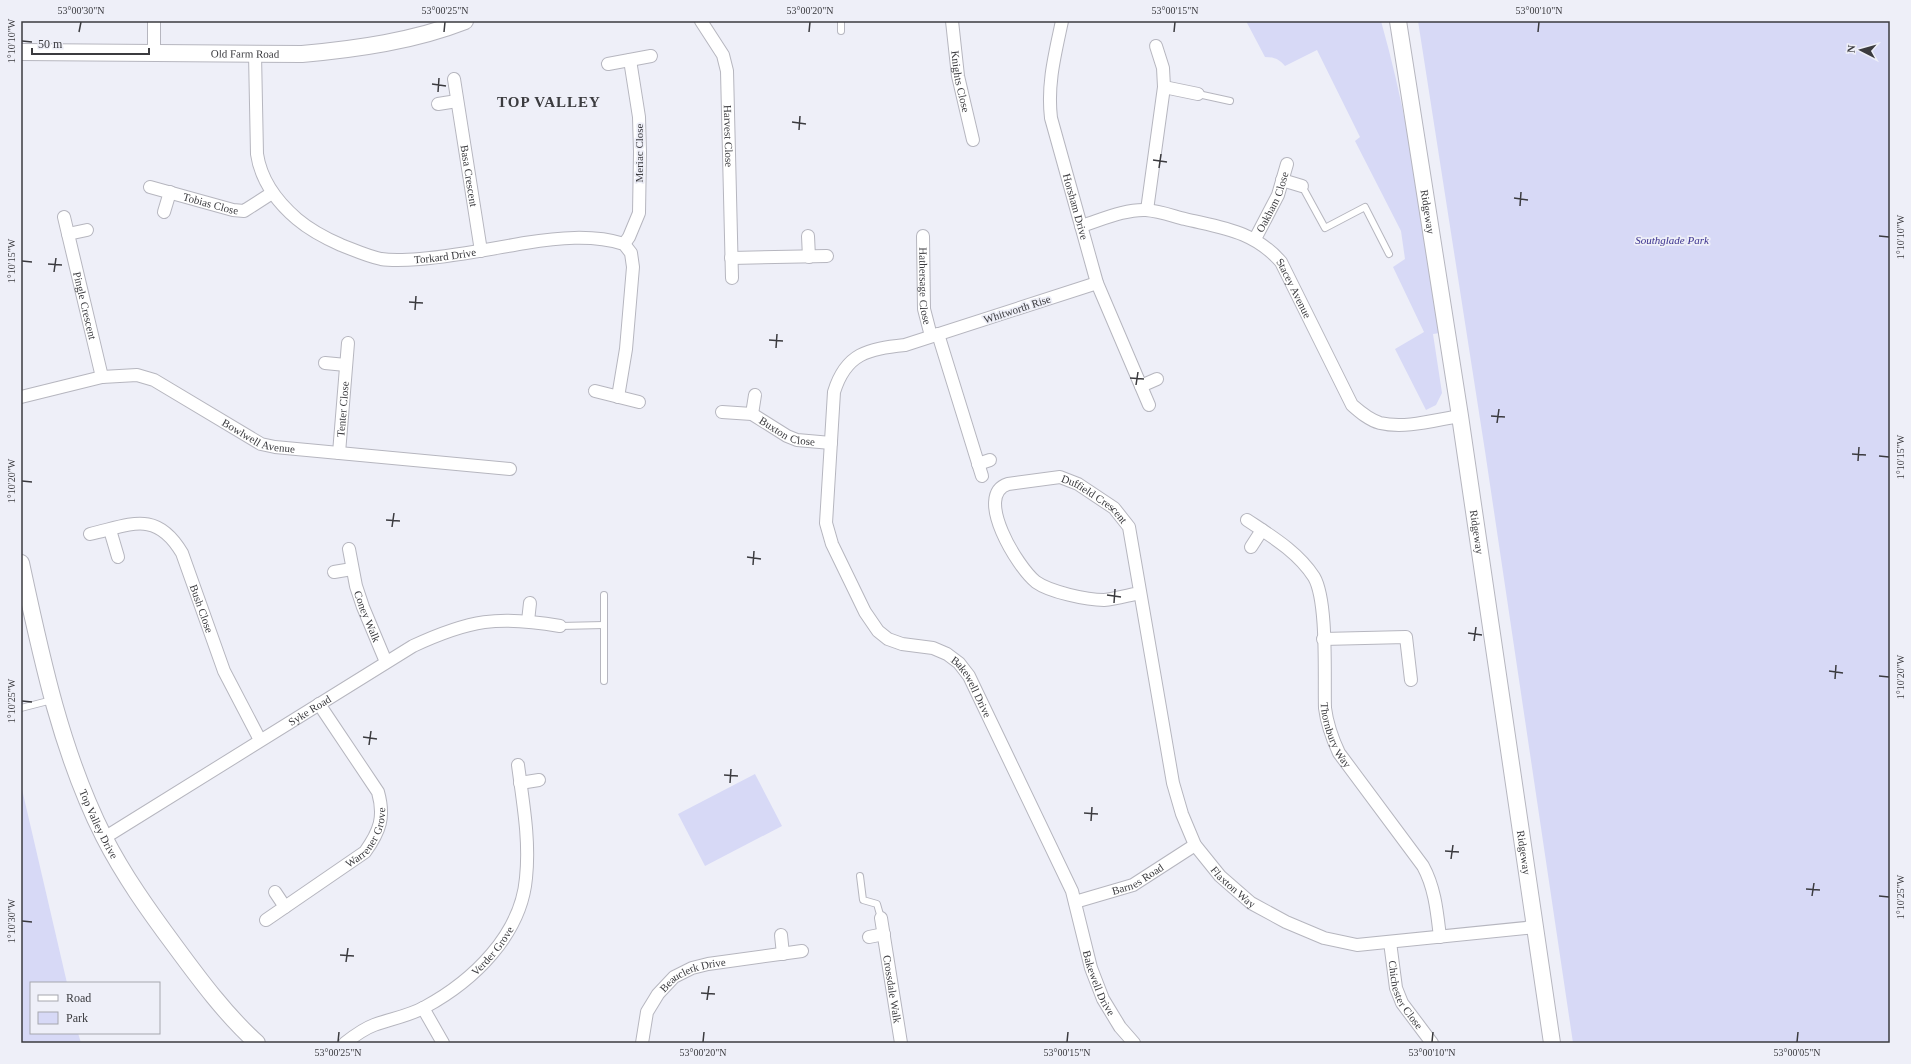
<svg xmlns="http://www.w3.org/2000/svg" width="1911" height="1064" font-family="Georgia,serif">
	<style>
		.green { fill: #d7d9f6 }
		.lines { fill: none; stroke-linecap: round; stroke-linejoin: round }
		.service-casing { stroke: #b6b6bf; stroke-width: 8 }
		.minor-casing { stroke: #b6b6bf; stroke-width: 14 }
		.tertiary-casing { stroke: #b6b6bf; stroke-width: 18 }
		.service { stroke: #fff; stroke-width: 6 }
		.minor { stroke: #fff; stroke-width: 12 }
		.tertiary { stroke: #fff; stroke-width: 16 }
		.ticks { fill: none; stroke: #3b3b3f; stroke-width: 1.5 }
		.labels { text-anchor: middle; stroke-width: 3.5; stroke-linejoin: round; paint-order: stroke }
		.street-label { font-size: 11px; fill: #3b3b3f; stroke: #eeeff8 }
		.park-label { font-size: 11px; font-style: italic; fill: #3a318d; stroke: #eeeff8 }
		.district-label { font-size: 15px; font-weight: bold; letter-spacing: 1px; fill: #3b3b3f; stroke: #eeeff8 }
		.neatline { fill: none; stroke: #3b3b3f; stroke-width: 1.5 }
		.ticks-label { font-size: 10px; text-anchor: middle; fill: #3b3b3f }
	</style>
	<rect width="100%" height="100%" fill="#eeeff8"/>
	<g class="green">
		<path d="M 1246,21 L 1381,21 C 1410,123 1424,228 1440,333 L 1433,334 L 1442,393 L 1436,405 L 1426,410 L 1395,349 L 1424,332 L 1393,267 L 1405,259 L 1401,231 L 1355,141 L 1360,137 L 1317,50 L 1285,66 C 1279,59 1274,57 1265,57 Z"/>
		<path d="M 1418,21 L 1890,21 L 1890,1043 L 1573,1043 L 1485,451 Z"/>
		<path d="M 755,774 L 782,826 L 705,866 L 678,814 Z"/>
		<path d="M 21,785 L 67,983 L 31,983 L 31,1033 L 78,1033 L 81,1043 L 21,1043 Z"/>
	</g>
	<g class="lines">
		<defs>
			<g id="service">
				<path d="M 841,21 L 841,31"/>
				<path d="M 1198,94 L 1230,101"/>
				<path d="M 1302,186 L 1325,228 L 1365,207 L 1389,254"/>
				<path d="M 560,626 L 604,625"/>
				<path d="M 604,681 L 604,595"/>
				<path d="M 21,708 L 52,700"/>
				<path d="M 860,876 L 863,900 L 877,904 L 881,918"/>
			</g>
			<g id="minor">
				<path d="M 154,21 L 154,53"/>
				<path id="s1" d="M 701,21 L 723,55 L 727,71 L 732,278"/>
				<path id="s2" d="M 952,21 L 958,76 L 973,140"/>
				<path id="s3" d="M 1062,21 C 1055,54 1047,84 1051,118 L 1097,283 L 1149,405"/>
				<path id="s4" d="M 255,54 L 257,154 C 261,181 276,201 297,219 C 310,230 325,238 341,245 C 354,250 367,256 381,259 C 394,261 407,260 420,259 C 456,256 490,249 525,243 C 557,238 592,234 624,244 L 631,253 L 633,267 L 626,349 L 618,397"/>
				<path d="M 608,64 L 651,56"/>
				<path id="s5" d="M 454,79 L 481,251"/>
				<path d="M 1164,87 L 1198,94"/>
				<path d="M 438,104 L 457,101"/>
				<path d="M 1282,180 L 1302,186"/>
				<path id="s6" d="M 150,187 L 233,210 L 244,211 L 272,193"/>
				<path d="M 1147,210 L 1164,87 L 1163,68 L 1156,46"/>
				<path d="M 164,212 L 170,192"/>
				<path id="s7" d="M 64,217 L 102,377"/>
				<path id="s8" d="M 1081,226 C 1101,220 1125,209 1146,210 C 1159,211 1173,216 1185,219 C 1223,228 1254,231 1281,262 L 1352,405 C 1360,412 1369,420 1380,423 C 1405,429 1435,420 1460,416"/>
				<path d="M 68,234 L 87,230"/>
				<path d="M 808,236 L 809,257"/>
				<path id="s9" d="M 923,236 L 924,309 L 931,336"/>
				<path id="s10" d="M 1255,239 L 1278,195 L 1287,164"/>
				<path d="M 624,244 L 629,237 L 639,213 L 640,152 L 639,117 L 630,60"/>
				<path d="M 731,258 L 827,256"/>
				<path id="s11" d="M 1097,283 L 905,345 C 868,349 846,353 834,392 L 826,523 L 832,544 L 865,612 L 878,631 L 888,639 L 902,644 L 933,648 L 947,654 L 959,663 L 969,676 L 1072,891 L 1091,968 L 1103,999 L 1120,1027 L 1134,1043"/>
				<path d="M 938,334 L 982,476"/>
				<path d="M 325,363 L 346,365"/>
				<path d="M 1141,386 L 1157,379"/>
				<path d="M 595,391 L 639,402"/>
				<path id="s12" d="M 21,397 L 102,377 L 137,375 L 154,380 L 261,444 L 275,447 L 510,469"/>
				<path id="s13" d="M 722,412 L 752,414 L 787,436 L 797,440 L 831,443"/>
				<path d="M 752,414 L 755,395"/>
				<path id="s14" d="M 339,453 L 348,343"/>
				<path d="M 978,464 L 990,460"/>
				<path id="s15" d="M 1247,520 C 1271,536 1298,552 1314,577 C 1328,601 1324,677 1325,708 C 1327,724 1332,738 1339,753 L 1423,866 C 1435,888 1437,912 1440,937"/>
				<path d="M 110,530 L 118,557"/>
				<path id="s16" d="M 90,534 C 130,525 156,509 182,553 L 224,671 L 260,740"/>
				<path d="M 1251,547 L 1262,530"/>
				<path id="s17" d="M 349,549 L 356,586 L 363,607 L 386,662"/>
				<path d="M 334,572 L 352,569"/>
				<path id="s18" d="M 1140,593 C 1129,595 1116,599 1104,600 C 1087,600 1050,592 1036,582 C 1018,568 973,495 1008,484 L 1060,477 L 1078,484 L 1114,508 L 1129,527 L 1173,783 L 1182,814 L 1195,845 L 1220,876 L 1251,903 L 1286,922 L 1324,938 L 1357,945 L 1535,927"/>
				<path d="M 528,621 L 530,603"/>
				<path d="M 1323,639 L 1406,637 L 1411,680"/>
				<path d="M 520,783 L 539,780"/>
				<path id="s19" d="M 104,838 L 413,646 C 469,620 498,615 560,626"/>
				<path d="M 275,892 L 285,907"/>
				<path id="s20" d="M 1075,902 L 1133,885 L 1195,845"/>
				<path id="s21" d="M 881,918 L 901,1043"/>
				<path id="s22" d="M 266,920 L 365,852 C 380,831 385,817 378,792 L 319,704"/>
				<path d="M 781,935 L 783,954"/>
				<path d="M 869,937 L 884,934"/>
				<path id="s23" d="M 1390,942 L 1396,988 L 1402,1003 L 1432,1043"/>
				<path d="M 423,1008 L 443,1043"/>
				<path id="s24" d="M 345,1043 C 354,1036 363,1029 374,1025 C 390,1019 409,1016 425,1007 C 473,981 521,935 526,878 C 530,840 523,803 518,765"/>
				<path id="s25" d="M 642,1043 L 647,1012 L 658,994 L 674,977 L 692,968 L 708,964 L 802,951"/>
			</g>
			<g id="tertiary">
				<path id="s26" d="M 1398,21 L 1460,416 L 1552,1043"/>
				<path id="s27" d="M 21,52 L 302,54 C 357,49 414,41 465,21"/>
				<path id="s28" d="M 21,563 C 41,656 61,752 104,837 C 124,876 149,911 175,946 C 200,980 226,1015 257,1043"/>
			</g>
		</defs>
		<use href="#service" class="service-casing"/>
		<use href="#minor" class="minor-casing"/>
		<use href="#tertiary" class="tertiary-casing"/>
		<use href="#service" class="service"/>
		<use href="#minor" class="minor"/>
		<use href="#tertiary" class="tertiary"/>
	</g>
	<path class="ticks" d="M 79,32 L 81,22M 444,32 L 445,22M 809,32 L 810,22M 1174,32 L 1175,22M 1538,32 L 1539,22M 22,41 L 32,42M 432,84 L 446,86M 438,92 L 439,78M 792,122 L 806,124M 799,130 L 800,116M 1153,160 L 1167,162M 1159,168 L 1161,154M 1514,198 L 1528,200M 1520,206 L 1521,192M 1879,236 L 1889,237M 22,261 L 32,262M 48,264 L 62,265M 54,272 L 56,258M 409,302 L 423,303M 415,310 L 416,296M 769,340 L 783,341M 776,348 L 777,334M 1130,378 L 1144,379M 1136,385 L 1138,372M 1491,416 L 1505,417M 1497,423 L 1499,409M 1852,454 L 1866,455M 1879,456 L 1889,457M 1858,461 L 1859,447M 22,481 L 32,482M 386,520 L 400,521M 392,527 L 394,513M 747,557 L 761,559M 753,565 L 754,551M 1107,595 L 1121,597M 1114,603 L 1115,589M 1468,633 L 1482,635M 1474,641 L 1476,627M 1829,671 L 1843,673M 1879,676 L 1889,677M 1835,679 L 1836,665M 22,701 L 32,702M 363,737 L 377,739M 369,745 L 371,731M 724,775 L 738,776M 730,783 L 731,769M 1084,813 L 1098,814M 1091,821 L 1092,807M 1445,851 L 1459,852M 1451,859 L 1453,845M 1806,889 L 1820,890M 1812,896 L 1814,883M 1879,896 L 1889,897M 22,921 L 32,922M 340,955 L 354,956M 346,962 L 348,948M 701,993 L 715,994M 707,1000 L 709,986M 338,1042 L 339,1032M 703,1042 L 704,1032M 1067,1042 L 1068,1032M 1432,1042 L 1433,1032M 1797,1042 L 1798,1032"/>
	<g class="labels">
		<g class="street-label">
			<text dy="4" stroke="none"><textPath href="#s27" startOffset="224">Old Farm Road</textPath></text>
			<text dy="4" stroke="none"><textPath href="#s2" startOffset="61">Knights Close</textPath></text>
			<text dy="4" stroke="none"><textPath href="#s1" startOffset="122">Harvest Close</textPath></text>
			<text transform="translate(639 153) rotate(-90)" y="4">Meriac Close</text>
			<text dy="4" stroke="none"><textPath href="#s5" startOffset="98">Basa Crescent</textPath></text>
			<text dy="4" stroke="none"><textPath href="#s10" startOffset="41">Oakham Close</textPath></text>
			<text dy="4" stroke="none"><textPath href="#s6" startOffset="63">Tobias Close</textPath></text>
			<text dy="4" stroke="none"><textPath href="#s3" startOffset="190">Horsham Drive</textPath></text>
			<text dy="4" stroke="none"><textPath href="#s26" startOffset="193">Ridgeway</textPath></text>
			<text dy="4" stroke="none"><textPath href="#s4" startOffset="336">Torkard Drive</textPath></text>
			<text dy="4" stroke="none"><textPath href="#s9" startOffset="50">Hathersage Close</textPath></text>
			<text dy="4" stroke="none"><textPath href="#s8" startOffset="244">Stacey Avenue</textPath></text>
			<text dy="4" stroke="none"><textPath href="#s7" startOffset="91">Pingle Crescent</textPath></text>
			<text transform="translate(1017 309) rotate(-18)" y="4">Whitworth Rise</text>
			<text dy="4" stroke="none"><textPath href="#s14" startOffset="44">Tenter Close</textPath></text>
			<text dy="4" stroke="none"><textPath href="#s13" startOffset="70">Buxton Close</textPath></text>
			<text dy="4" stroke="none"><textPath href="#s12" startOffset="256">Bowlwell Avenue</textPath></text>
			<text dy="4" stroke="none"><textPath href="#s18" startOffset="317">Duffield Crescent</textPath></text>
			<text dy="4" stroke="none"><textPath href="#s26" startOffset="517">Ridgeway</textPath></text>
			<text dy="4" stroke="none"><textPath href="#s16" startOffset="164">Bush Close</textPath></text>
			<text dy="4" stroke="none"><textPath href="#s17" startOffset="70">Coney Walk</textPath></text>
			<text dy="4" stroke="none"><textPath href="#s11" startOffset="662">Bakewell Drive</textPath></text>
			<text dy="4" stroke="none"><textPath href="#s19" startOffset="242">Syke Road</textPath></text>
			<text dy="4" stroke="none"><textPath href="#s15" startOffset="250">Thornbury Way</textPath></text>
			<text dy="4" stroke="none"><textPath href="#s28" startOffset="273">Top Valley Drive</textPath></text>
			<text dy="4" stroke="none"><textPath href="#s22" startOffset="133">Warrener Grove</textPath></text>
			<text dy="4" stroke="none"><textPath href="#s26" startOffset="841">Ridgeway</textPath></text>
			<text dy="4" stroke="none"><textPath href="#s20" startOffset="67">Barnes Road</textPath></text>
			<text dy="4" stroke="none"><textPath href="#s18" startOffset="745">Flaxton Way</textPath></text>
			<text dy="4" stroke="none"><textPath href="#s24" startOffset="177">Verder Grove</textPath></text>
			<text dy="4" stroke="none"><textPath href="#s25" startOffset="94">Beauclerk Drive</textPath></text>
			<text dy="4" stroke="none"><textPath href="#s11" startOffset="986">Bakewell Drive</textPath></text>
			<text dy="4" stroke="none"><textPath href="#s21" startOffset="72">Crossdale Walk</textPath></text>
			<text dy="4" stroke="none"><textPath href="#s23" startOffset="56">Chichester Close</textPath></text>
		</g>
		<g class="park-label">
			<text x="1672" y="244">Southglade Park</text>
		</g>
		<g class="district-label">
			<text x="549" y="107">TOP VALLEY</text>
		</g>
	</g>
	<rect width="1911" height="1064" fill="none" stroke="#eeeff8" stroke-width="44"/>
	<rect x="30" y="982" width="130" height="52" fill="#eeeff8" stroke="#a6a7ae"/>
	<rect x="38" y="995" width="20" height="6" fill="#ffffff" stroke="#a6a7ae"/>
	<text x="66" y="1002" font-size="12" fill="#3b3b3f">Road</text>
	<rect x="38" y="1012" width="20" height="12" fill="#d7d9f6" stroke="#a6a7ae"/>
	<text x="66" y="1022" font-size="12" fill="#3b3b3f">Park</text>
	<g transform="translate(1861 50) rotate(276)" stroke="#eeeff8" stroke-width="3" paint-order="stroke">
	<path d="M0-3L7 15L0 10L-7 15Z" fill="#3b3b3f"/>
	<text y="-6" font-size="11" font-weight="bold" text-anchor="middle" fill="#3b3b3f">N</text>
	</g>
	<path d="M32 48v6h117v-6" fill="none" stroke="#3b3b3f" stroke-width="2"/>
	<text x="38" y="48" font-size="12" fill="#3b3b3f" stroke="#eeeff8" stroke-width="3" paint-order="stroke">50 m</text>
	<rect x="22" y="22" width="1867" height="1020" class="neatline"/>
	<g class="ticks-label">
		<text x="81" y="14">53°00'30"N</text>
		<text x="445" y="14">53°00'25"N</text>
		<text x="810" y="14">53°00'20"N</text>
		<text x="1175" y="14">53°00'15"N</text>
		<text x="1539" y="14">53°00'10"N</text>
		<text transform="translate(11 41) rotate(-90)" y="4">1°10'10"W</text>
		<text transform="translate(1900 237) rotate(-90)" y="4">1°10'10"W</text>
		<text transform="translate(11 261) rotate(-90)" y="4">1°10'15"W</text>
		<text transform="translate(1900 457) rotate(-90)" y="4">1°10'15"W</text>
		<text transform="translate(11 481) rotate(-90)" y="4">1°10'20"W</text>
		<text transform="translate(1900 677) rotate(-90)" y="4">1°10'20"W</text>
		<text transform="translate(11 701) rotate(-90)" y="4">1°10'25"W</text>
		<text transform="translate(1900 897) rotate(-90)" y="4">1°10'25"W</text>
		<text transform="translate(11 921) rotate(-90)" y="4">1°10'30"W</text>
		<text x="338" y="1056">53°00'25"N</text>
		<text x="703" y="1056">53°00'20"N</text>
		<text x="1067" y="1056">53°00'15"N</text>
		<text x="1432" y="1056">53°00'10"N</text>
		<text x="1797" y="1056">53°00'05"N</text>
	</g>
</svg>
